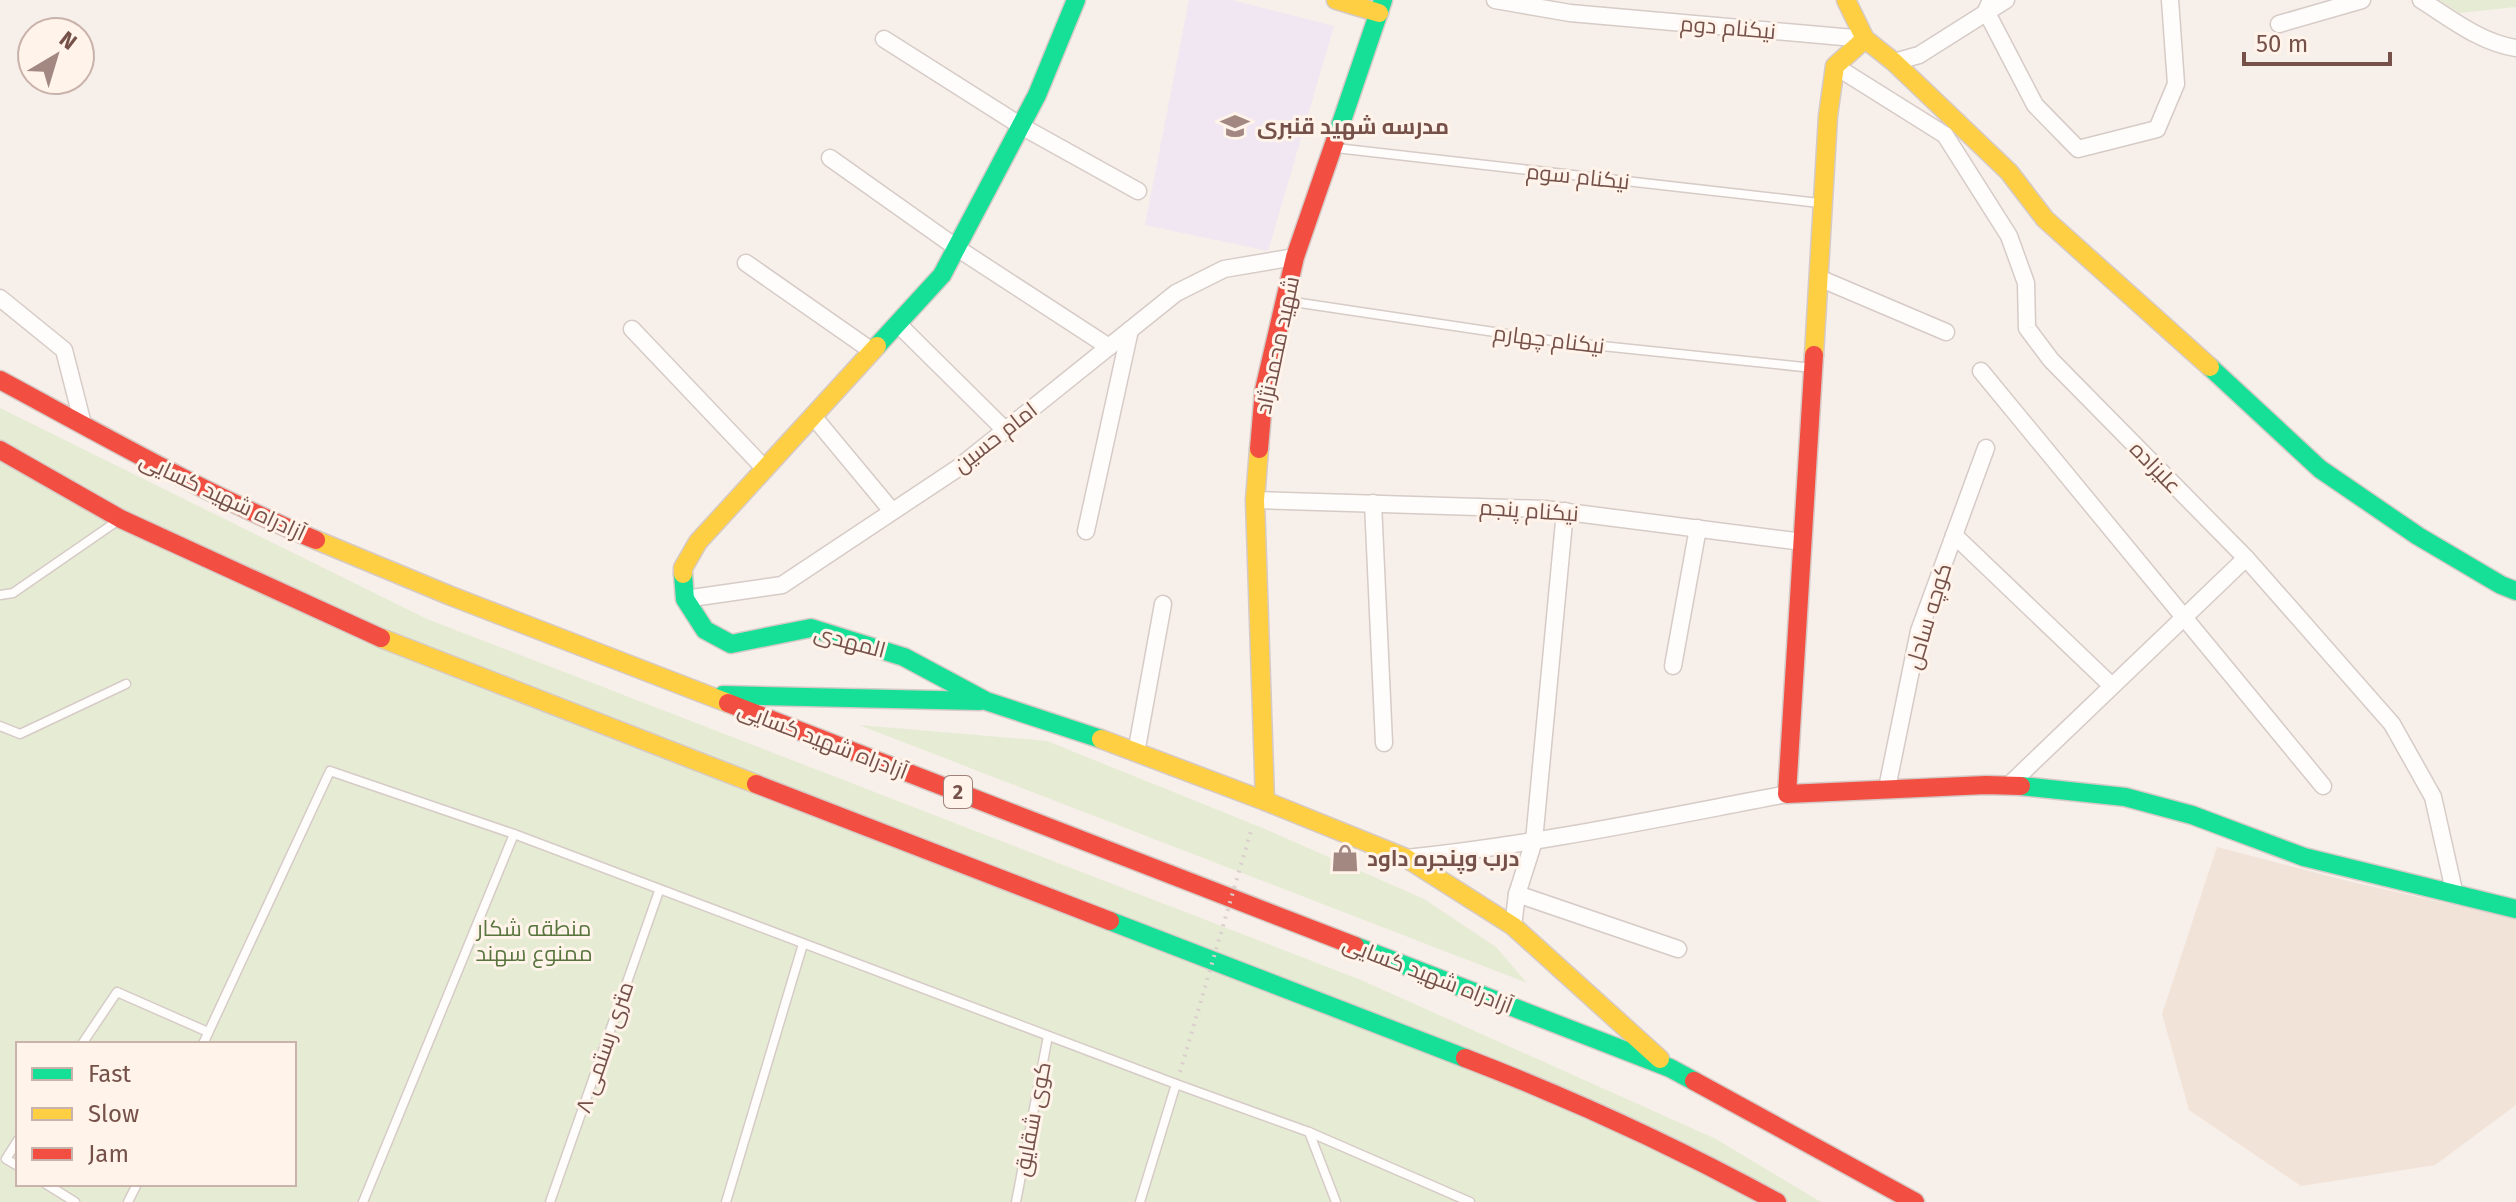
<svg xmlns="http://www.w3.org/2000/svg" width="2516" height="1202" font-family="'Fira Sans',Cairo,sans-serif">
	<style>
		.residential { fill: #f2e3d9 }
		.education { fill: #f1e7f2 }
		.green { fill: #e6ecd4; fill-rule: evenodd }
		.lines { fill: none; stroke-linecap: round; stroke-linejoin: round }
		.lane-casing { stroke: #d6cbc6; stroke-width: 11 }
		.street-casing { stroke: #d6cbc6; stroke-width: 19 }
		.fast-casing { stroke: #d6cac6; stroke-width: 21 }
		.slow-casing { stroke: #d6cac6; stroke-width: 21 }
		.jam-casing { stroke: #d6cac6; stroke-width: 21 }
		.lane { stroke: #fefdfc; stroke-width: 8 }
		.street { stroke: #fefdfc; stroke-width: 16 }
		.fast { stroke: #16e098; stroke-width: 18 }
		.slow { stroke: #ffcf43; stroke-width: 18 }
		.jam { stroke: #f24e42; stroke-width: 18 }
		.path-bridge { stroke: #dacfcc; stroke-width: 4; stroke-dasharray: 2 6; stroke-linecap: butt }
		.labels { text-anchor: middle; stroke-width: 6; stroke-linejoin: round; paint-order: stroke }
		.shield { fill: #fff3ea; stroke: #9e8279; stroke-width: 2 }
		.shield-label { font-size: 20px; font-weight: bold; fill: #755149 }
		.street-label { font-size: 22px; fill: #755149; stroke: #fff3ea }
		.poi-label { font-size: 22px; font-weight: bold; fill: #755149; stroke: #fff3ea; text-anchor: start }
		.park-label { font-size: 22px; fill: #58753e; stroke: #fff3ea }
	</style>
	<rect width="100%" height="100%" fill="#f7efe9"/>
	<path class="residential" d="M 2217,847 L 2352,882 L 2516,919 L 2516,1105 L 2435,1165 L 2301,1186 L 2189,1110 L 2162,1014 Z"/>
	<path class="education" d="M 1189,0 L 1232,0 L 1334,26 L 1268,251 L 1145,225 Z"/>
	<g class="green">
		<path d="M 2438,0 L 2516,0 L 2516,7 L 2460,13 Z"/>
		<path d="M 0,408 L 427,619 L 1361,980 L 1716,1139 L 1821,1202 L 0,1202 ZM 18,1044 L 294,1044 L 294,1184 L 18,1184 Z"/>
		<path d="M 859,725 L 1047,741 L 1265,829 L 1424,899 L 1496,947 L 1527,983 Z"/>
	</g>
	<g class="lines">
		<defs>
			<g id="lane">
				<path d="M 1336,148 L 1819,203"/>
				<path d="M 1287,301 L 1554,341 L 1813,368"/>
				<path d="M 0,595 L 13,593 L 113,524"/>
				<path d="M 0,726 L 20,734 L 126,684"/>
				<path d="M 82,1044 L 117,992 L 208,1032"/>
				<path d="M 203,1044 L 330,771 L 514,834 L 1176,1084"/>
				<path d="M 1309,1132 L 1336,1202"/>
				<path d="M 18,1140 L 6,1159 L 18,1166"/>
				<path d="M 46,1184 L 75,1202"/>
				<path d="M 128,1202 L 137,1184"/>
				<path d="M 363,1202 L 514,834"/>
				<path d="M 550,1202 L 659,891"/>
				<path d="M 726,1202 L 803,944"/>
				<path d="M 1016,1202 L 1048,1036"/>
				<path d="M 1140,1202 L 1176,1084 L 1309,1132 L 1470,1202"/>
			</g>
			<g id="street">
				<path d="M 1495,0 L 1570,13 L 1865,39"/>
				<path d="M 1991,0 L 1986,11 L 2035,105 L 2078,149 L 2157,129 L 2176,84 L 2170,0"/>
				<path d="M 2421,0 C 2450,18 2481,43 2516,48"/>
				<path d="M 2279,24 L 2362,0"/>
				<path d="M 884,39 L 1021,126 L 1138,191"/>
				<path d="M 1894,62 L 1919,55 L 2006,0"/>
				<path d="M 1835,66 L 1945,135 L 2009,236 L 2026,283 L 2027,328 L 2051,360 L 2246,558 L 2392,724 L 2433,797 L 2455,895"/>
				<path d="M 830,158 L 957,248 L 1109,347"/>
				<path d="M 746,263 L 872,351"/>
				<path d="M 1819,278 L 1946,332"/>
				<path d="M 0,298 L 64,350 L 83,424"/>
				<path d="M 898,324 L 1005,430"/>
				<path d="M 632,329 L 765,469"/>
				<path d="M 1981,371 L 2323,786"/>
				<path d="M 813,416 L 892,511"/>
				<path d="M 1255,500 L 1544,509 L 1803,542"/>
				<path d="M 1373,503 L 1384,743"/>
				<path d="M 1086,531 L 1130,330"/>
				<path d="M 1954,535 L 2112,686"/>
				<path d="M 685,599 L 782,585 L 958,468 L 1176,293 L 1224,269 L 1295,257"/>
				<path d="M 1673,666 L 1698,528"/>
				<path d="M 1136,753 L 1163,604"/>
				<path d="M 2008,786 L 2246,558"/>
				<path d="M 1887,788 L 1919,631 L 1986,448"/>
				<path d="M 1406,858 C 1534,845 1660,818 1787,794"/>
				<path d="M 1517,894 L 1678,949"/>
				<path d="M 1513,926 L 1517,894 L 1534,841 L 1565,511"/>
			</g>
			<g id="fast">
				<path d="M 1335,141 L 1383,0"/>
				<path d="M 877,346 L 942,275 L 1037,95 L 1076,0"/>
				<path d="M 2210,367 L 2320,469 L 2418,536 L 2501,585 L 2516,591"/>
				<path d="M 683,574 L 685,599 L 705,630 L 731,644 L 811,628 L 904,657 L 986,701 L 1101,739"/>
				<path d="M 723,695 L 980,701"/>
				<path d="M 2021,786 L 2125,797 L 2192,815 L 2304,857 L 2516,909"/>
				<path d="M 1110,921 L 1465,1058"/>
				<path d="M 1355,946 L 1670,1068 L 1694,1081"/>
			</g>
			<g id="slow">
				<path d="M 1336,0 L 1379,13"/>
				<path d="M 1846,0 L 1865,39 L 1894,62 L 2009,172 L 2045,219 L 2210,367"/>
				<path d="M 1814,355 L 1828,116 L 1835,66 L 1865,39"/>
				<path d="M 1259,449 L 1255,500 L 1265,801"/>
				<path d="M 316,540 L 451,596 L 728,703"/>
				<path d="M 683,574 L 683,568 L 698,542 L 877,346"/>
				<path d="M 381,638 L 756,784"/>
				<path d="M 1101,739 L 1265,801 L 1406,858 L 1513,926 L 1660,1059"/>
			</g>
			<g id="jam">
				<path d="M 1814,355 L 1787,794 L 1986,785 L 2021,786"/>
				<path d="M 0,380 C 104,436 207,495 316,540"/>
				<path d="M 1259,449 L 1264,390 L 1295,257 L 1335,141"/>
				<path d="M 0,450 L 121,519 L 381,638"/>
				<path d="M 728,703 L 1355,946"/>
				<path d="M 756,784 L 1110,921"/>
				<path d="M 1465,1058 C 1572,1099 1676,1147 1777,1202"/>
				<path d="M 1694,1081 L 1915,1202"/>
			</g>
		</defs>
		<use href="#lane" class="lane-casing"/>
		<use href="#street" class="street-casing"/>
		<use href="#fast" class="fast-casing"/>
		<use href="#slow" class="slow-casing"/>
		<use href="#jam" class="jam-casing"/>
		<use href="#lane" class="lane"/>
		<use href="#street" class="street"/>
		<use href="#fast" class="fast"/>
		<use href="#slow" class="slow"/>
		<use href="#jam" class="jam"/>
		<path class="path-bridge" d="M 1180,1072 L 1251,831"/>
	</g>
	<defs>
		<symbol id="school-bare" viewBox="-9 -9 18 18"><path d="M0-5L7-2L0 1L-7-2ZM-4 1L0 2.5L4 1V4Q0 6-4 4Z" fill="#a28881" stroke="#fff3ea" stroke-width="2.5" paint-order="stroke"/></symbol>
		<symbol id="shop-bare" viewBox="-9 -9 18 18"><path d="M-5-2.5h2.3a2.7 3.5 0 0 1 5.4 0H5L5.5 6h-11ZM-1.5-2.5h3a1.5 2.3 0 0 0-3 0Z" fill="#a28881" stroke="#fff3ea" stroke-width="2.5" paint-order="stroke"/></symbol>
	</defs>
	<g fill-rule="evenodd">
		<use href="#school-bare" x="1215" y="106" width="40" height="40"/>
		<use href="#shop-bare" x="1325" y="838" width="40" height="40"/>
	</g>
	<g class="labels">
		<rect class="shield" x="944" y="776" width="28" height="32" rx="6"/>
		<g class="shield-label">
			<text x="958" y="799">2</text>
		</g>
		<g class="street-label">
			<text transform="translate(1728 27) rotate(5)" y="8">نیکنام دوم</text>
			<text transform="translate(1578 176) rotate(6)" y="8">نیکنام سوم</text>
			<text transform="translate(1549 339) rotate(7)" y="8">نیکنام چهارم</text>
			<text transform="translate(1277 345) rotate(-78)" y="8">شهید محمدنژاد</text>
			<text transform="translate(995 437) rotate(-38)" y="8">امام حسین</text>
			<text transform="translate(2156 467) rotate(46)" y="8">علیزاده</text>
			<text transform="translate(223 496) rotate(25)" y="8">آزادراه شهید کسایی</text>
			<text transform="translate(1529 510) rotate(4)" y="8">نیکنام پنجم</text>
			<text transform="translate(1928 616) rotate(-73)" y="8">کوچه ساحل</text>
			<text transform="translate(850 641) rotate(15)" y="8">المهدی</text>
			<text transform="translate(823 740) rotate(21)" y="8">آزادراه شهید کسایی</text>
			<text transform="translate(1428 974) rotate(21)" y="8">آزادراه شهید کسایی</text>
			<text transform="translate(604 1047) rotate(-71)" y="8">۸ متری رستمی</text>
			<text transform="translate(1032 1119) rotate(-79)" y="8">کوی شقایق</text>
		</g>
		<g class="poi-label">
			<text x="1257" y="134">مدرسه شهید قنبری</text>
			<text x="1367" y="866">درب وپنجره داود</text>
		</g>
		<g class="park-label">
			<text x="534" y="936">منطقه شکار<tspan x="534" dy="25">ممنوع سهند</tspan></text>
		</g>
	</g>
	<rect x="16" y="1042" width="280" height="144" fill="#fff3ea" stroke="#c8b2aa" stroke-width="2"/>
	<rect x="32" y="1068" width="40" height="12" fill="#16e098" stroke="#c8b2aa" stroke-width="2"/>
	<text x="88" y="1082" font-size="24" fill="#755149">Fast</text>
	<rect x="32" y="1108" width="40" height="12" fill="#ffcf43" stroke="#c8b2aa" stroke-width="2"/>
	<text x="88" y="1122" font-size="24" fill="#755149">Slow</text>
	<rect x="32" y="1148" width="40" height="12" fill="#f24e42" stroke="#c8b2aa" stroke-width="2"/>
	<text x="88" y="1162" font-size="24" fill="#755149">Jam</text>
	<g transform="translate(56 56) rotate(38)"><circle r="38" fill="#fff3ea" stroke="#c8b2aa" stroke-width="2"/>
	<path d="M0-6L14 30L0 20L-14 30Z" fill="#a28881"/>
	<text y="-12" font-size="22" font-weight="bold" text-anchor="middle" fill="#755149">N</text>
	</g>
	<path d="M2244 52v12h146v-12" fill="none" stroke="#755149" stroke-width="4"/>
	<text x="2256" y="52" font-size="24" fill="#755149" stroke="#fff3ea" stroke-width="6" paint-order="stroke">50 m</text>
</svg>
